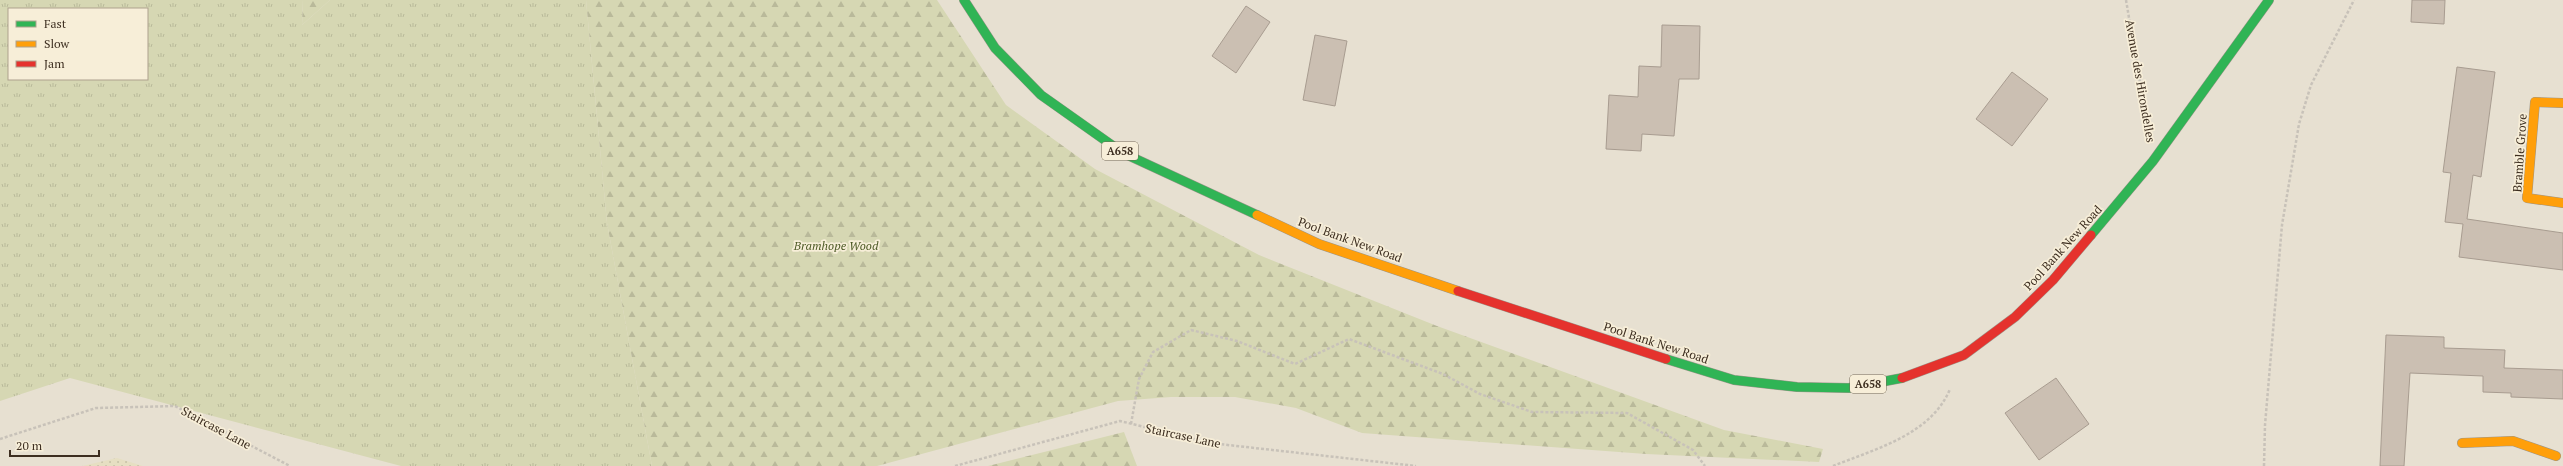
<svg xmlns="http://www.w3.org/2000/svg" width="2563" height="466" font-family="'PT Serif',serif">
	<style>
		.farmland { fill: url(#farmland-dots) }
		.grass { fill: url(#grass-tufts); fill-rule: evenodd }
		.forest { fill: url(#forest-firs) }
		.building { fill: #cbbfb2; stroke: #a89c90 }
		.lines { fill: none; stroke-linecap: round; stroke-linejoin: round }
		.fast-casing { stroke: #9c958a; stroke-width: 10 }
		.slow-casing { stroke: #9c958a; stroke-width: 10 }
		.jam-casing { stroke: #9c958a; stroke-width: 10 }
		.path { stroke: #c8c2b9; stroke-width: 2.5; stroke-dasharray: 3 2; stroke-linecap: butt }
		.fast { stroke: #30b455; stroke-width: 9 }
		.slow { stroke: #ff9f0a; stroke-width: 9 }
		.jam { stroke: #e5322d; stroke-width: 9 }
		.labels { text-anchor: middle; stroke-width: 3.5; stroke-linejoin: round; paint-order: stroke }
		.shield { fill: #f7eed8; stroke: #756857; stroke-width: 1 }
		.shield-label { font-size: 11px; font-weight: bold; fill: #3d2e20 }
		.street-label { font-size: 12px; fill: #3d2e20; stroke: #f7eed8 }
		.park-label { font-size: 12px; font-style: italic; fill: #4d5a26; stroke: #f7eed8 }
	</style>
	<defs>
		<pattern id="farmland-dots" width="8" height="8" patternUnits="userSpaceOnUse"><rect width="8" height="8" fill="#e6dfc2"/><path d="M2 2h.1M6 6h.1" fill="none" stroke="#c6c0a6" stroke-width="1.8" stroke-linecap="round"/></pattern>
		<pattern id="grass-tufts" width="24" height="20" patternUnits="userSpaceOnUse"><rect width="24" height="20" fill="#d6d7b3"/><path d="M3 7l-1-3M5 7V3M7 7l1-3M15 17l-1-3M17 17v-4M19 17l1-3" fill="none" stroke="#b9b99a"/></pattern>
		<pattern id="forest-firs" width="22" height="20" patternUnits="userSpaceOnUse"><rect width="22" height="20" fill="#d6d7b3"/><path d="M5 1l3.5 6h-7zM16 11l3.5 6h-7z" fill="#b9b99a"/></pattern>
	</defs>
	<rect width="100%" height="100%" fill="#e7e0d1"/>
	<path class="farmland" d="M 117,458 L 143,466 L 82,466 Z"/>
	<path class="grass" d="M 0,0 L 303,0 L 302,25 L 330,0 L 586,0 L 607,223 L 652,466 L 401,466 L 70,378 L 0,401 ZM 9,9 L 147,9 L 147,79 L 9,79 Z"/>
	<g class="forest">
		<path d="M 303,0 L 330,0 L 302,25 Z"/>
		<path d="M 586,0 L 937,0 L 1006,105 L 1095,169 L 1259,255 L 1437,326 L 1724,430 L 1823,449 L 1819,462 L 1646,454 L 1362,433 L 1296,408 L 1235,397 L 1171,397 L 1118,401 L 877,466 L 652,466 L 607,223 Z"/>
		<path d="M 1124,432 L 1137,466 L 988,466 Z"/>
	</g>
	<g class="building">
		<path d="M 2412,0 L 2445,0 L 2444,24 L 2411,22 Z"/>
		<path d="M 1246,6 L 1270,22 L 1236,73 L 1212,56 Z"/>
		<path d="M 1662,25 L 1700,26 L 1699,79 L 1679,79 L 1674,136 L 1642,134 L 1641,151 L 1606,149 L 1609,95 L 1638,97 L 1639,66 L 1661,67 Z"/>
		<path d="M 1315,35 L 1347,41 L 1335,106 L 1303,100 Z"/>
		<path d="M 2457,67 L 2495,72 L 2481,177 L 2473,175 L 2467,219 L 2563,233 L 2563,270 L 2459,257 L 2463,224 L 2445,222 L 2451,173 L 2443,172 Z"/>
		<path d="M 2012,72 L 2048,99 L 2012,146 L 1976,119 Z"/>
		<path d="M 2386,335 L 2444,337 L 2444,348 L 2505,350 L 2504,368 L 2563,370 L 2563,399 L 2511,397 L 2511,393 L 2483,392 L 2483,376 L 2410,373 L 2404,466 L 2380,466 Z"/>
		<path d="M 2056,378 L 2089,424 L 2039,460 L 2005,413 Z"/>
	</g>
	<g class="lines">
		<defs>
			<g id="fast">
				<path d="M 964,0 L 995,48 L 1041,95 L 1123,153 L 1257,215"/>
				<path d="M 2091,235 L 2153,161 L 2269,0"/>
				<path d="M 1666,359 L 1734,380 L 1797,387 L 1849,388 L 1902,378"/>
			</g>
			<g id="slow">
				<path d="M 2563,103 L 2535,102 L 2527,198 L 2563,203"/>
				<path d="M 1257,215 L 1319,244 L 1458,291"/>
				<path d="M 2462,443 L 2513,441 L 2556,456"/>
			</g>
			<g id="jam">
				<path d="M 1458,291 L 1666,359"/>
				<path d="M 1902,378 L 1964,355 L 2015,317 L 2053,280 L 2091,235"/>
			</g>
		</defs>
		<use href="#fast" class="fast-casing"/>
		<use href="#slow" class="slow-casing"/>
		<use href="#jam" class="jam-casing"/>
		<g class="path">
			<path d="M 2126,0 L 2147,124"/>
			<path d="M 1131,424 L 1139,379 L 1153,352 L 1191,330 L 1237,341 L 1295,364 L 1349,339 L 1443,374 L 1480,394 L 1532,412 L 1627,413 L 1693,450 L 1705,466"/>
			<path d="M 0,439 L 96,408 L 175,406 L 290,466"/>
			<path d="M 955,466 L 1120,421 L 1210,443 L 1416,466"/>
			<path d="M 1833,466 C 1875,449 1931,435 1950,389"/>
			<path d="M 2264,466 L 2265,425 L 2282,225 L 2299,124 L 2311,85 L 2354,0"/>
		</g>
		<use href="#fast" class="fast"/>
		<use href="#slow" class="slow"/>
		<use href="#jam" class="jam"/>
	</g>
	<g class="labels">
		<g class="shield">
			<rect x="1102" y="142" width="36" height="18" rx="3"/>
			<rect x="1850" y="375" width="36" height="18" rx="3"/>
		</g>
		<g class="shield-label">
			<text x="1120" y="155">A658</text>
			<text x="1868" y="388">A658</text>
		</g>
		<g class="street-label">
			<text transform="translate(2140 81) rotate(80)" y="4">Avenue des Hirondelles</text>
			<text transform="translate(2520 153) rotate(-86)" y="4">Bramble Grove</text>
			<text transform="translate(1350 240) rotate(20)" y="4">Pool Bank New Road</text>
			<text transform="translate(2063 248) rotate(-48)" y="4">Pool Bank New Road</text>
			<text transform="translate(1656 343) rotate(18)" y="4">Pool Bank New Road</text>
			<text transform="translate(216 428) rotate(28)" y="4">Staircase Lane</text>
			<text transform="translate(1183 436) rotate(12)" y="4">Staircase Lane</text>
		</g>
		<g class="park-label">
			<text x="836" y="250">Bramhope Wood</text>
		</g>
	</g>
	<rect x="8" y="8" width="140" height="72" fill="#f7eed8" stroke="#ada18e"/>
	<rect x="16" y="21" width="20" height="6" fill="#30b455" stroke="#ada18e"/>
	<text x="44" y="28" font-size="12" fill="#3d2e20">Fast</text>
	<rect x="16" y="41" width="20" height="6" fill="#ff9f0a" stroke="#ada18e"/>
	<text x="44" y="48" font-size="12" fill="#3d2e20">Slow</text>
	<rect x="16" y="61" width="20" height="6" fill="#e5322d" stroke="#ada18e"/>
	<text x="44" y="68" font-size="12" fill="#3d2e20">Jam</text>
	<path d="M10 450v6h89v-6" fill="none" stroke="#3d2e20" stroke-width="2"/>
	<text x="16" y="450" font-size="12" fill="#3d2e20" stroke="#f7eed8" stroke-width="3" paint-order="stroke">20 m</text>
</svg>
